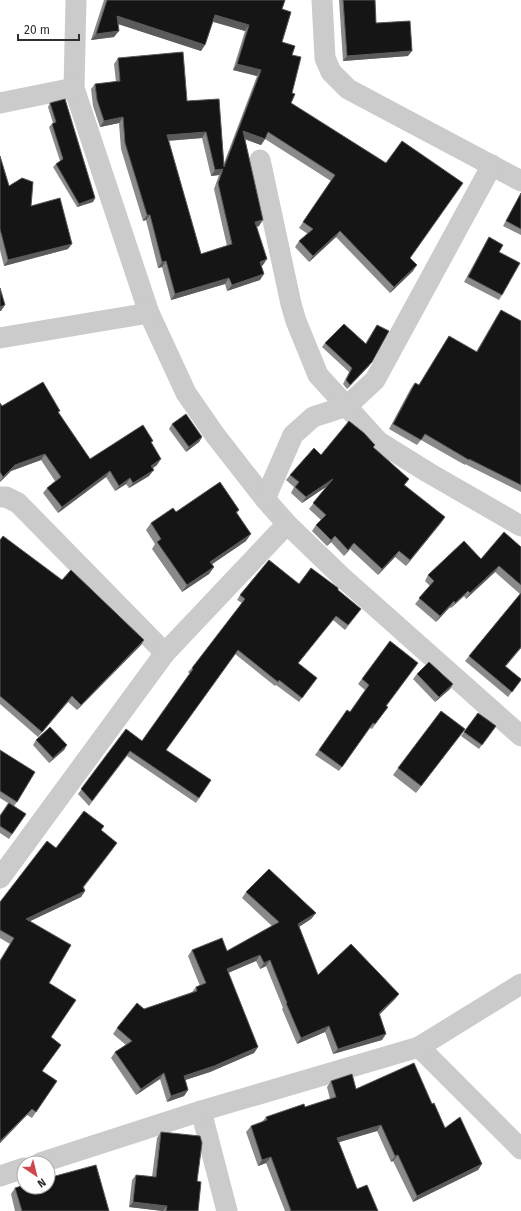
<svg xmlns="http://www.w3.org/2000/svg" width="521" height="1211" font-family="'Fira Sans',sans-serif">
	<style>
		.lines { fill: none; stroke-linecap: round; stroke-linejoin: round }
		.minor { stroke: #cbcbcb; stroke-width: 21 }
		.wall { fill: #8a8a8a; fill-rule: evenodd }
		.shaded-wall { fill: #5b5b5b }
		.building { fill: #151515; stroke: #5b5b5b; fill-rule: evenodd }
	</style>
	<rect width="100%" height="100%" fill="#fff"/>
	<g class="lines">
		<g class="minor">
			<path d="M 76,0 L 74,88 L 149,313 L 186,393 L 215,435 L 265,499 L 287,524 L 342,577 L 521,736"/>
			<path d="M 322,0 L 325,58 L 331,72 L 348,89 L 521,181"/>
			<path d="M 0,103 L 74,88"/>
			<path d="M 260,160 L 291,304 L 296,321 L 318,375 L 379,442 L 429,473 L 521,526"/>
			<path d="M 0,338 L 149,313"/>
			<path d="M 0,497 L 6,497 L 18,503 L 165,653"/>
			<path d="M 265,499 L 293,435 L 313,417 L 347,406 L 375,380 L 492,165"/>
			<path d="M 0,878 L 165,653 L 287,524"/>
			<path d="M 419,1047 L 521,1149"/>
			<path d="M 201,1111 L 227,1211"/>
			<path d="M 40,1163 L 201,1111 L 419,1047 L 521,984"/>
			<path d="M 0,1176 L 24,1168"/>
		</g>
	</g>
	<g class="wall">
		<path d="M 104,0 L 285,0 L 282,9 L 282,42 L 292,55 L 291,103 L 410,258 L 413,271 L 390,293 L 336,237 L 309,262 L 295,247 L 299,241 L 308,234 L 299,228 L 331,181 L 265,139 L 261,145 L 245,139 L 259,226 L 257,227 L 263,265 L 262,266 L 260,280 L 227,291 L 225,284 L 171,300 L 162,267 L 158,268 L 146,220 L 143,221 L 121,149 L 119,123 L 100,127 L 93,106 L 91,89 L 95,84 L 116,82 L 114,64 L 118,58 L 187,101 L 219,99 L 224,163 L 257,76 L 233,70 L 245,31 L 213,22 L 201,51 L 118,24 L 114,37 L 91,40 ZM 202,138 L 211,176 L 219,175 L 214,189 L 227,246 L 201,254 L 168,141 Z"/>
		<path d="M 339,0 L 375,0 L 376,23 L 408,56 L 343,61 Z"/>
		<path d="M 50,103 L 95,198 L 93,202 L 77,207 L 53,167 L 56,164 L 60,161 L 49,127 L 53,123 L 48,107 Z"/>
		<path d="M 0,156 L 9,186 L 31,206 L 68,249 L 4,266 L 0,250 Z"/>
		<path d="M 521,193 L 521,235 L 503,226 Z"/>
		<path d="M 489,237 L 499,252 L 502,295 L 499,300 L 464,282 L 486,242 Z"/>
		<path d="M 501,310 L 521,321 L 521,492 L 465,464 L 465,465 L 421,440 L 417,445 L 389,429 L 411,388 L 415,383 L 419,385 L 449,336 L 476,352 L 497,316 Z"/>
		<path d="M 377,325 L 369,366 L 347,389 L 343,384 L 349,372 L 322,347 L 325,343 L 365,344 Z"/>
		<path d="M 0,403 L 2,406 L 59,413 L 90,459 L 151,443 L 157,465 L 153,468 L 149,476 L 129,488 L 126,484 L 115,491 L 106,477 L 58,513 L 43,493 L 47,488 L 55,481 L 41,460 L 11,471 L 0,482 Z"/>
		<path d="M 172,424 L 202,437 L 199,442 L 186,452 L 169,429 Z"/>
		<path d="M 373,448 L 405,485 L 445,517 L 406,566 L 395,557 L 378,575 L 350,549 L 344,556 L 331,542 L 327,546 L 312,531 L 316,525 L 321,520 L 309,509 L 327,486 L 302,503 L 291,493 L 294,487 L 286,480 L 290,475 L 321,455 Z"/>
		<path d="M 239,510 L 237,513 L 246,541 L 212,564 L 214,567 L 209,574 L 182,592 L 152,549 L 155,544 L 146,530 L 151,523 L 176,512 Z"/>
		<path d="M 0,540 L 62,580 L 144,640 L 141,645 L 77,710 L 68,702 L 38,737 L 0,704 Z"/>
		<path d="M 521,547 L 521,648 L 505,667 L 521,680 L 508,697 L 465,661 L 520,594 L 495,572 L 466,599 L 464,596 L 451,608 L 450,607 L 436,622 L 415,604 L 430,586 L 425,581 L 428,575 Z"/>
		<path d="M 299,584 L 338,590 L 358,613 L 345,630 L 333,620 L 298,664 L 317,678 L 299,702 L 276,685 L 275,686 L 235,654 L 166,750 L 211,780 L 196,803 L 127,756 L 89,806 L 78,794 L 126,729 L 142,741 L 190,674 L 188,672 L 192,668 L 242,603 L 237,600 L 240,595 Z"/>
		<path d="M 390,641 L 386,706 L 388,707 L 372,729 L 370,728 L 339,771 L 315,755 L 347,710 L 350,712 L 365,690 L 358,684 Z"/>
		<path d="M 417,674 L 453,684 L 450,689 L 435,702 L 413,679 Z"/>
		<path d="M 478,713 L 496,726 L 479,749 L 461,736 Z"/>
		<path d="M 465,729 L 416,793 L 393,775 L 398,768 Z"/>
		<path d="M 36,740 L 67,745 L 64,750 L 49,763 L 33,745 Z"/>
		<path d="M 0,750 L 17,802 L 14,806 L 26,814 L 9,839 L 0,833 L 0,815 L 8,803 L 0,798 Z"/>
		<path d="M 101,831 L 113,849 L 84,887 L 85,891 L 81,897 L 30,921 L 49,983 L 51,1037 L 42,1071 L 57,1081 L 32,1118 L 27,1115 L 0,1143 L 0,960 L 10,944 L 0,938 L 0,902 L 56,848 Z"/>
		<path d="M 246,892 L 316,913 L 311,919 L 299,927 L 318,975 L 399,994 L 395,999 L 380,1014 L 382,1040 L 333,1054 L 325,1032 L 297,1044 L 282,1009 L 283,1008 L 266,966 L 260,969 L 256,961 L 228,973 L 258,1047 L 254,1053 L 210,1072 L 185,1080 L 188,1090 L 184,1096 L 167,1102 L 160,1079 L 136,1095 L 111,1058 L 115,1052 L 126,1045 L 113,1034 L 117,1028 L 144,1009 L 192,992 L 196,987 L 200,986 L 188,956 L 192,950 L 227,951 L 272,926 L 242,898 Z"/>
		<path d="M 331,1081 L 356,1089 L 432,1104 L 445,1128 L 482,1164 L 478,1170 L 413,1202 L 393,1161 L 391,1162 L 377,1131 L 339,1142 L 357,1189 L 378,1211 L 285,1211 L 266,1163 L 258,1166 L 246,1132 L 251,1126 L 262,1122 L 266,1117 L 305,1107 L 330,1099 L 327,1087 Z"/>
		<path d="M 161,1132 L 197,1181 L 198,1211 L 163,1211 L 129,1207 L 132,1180 L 136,1175 L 152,1177 L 157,1138 Z"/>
		<path d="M 15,1188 L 109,1211 L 15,1211 L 11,1194 Z"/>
	</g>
	<g class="shaded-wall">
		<path d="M 215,15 L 249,25 L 245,31 L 211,21 Z"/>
		<path d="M 117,16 L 205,45 L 201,51 L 112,22 Z"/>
		<path d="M 119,31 L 114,37 L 91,40 L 96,34 Z"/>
		<path d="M 412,51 L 408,56 L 343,61 L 347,56 Z"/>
		<path d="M 237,64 L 261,70 L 257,76 L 233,70 Z"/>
		<path d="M 123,117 L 119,123 L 100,127 L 104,121 Z"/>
		<path d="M 243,131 L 265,139 L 261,145 L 239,137 Z"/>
		<path d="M 206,132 L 202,138 L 163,141 L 167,135 Z"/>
		<path d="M 223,169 L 219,175 L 211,176 L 215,170 Z"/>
		<path d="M 95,198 L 93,202 L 77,207 L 79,204 Z"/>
		<path d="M 147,215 L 150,215 L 146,220 L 143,221 Z"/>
		<path d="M 263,220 L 259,226 L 251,228 L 255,222 Z"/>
		<path d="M 340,231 L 336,237 L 309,262 L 313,256 Z"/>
		<path d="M 72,244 L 68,249 L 4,266 L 8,260 Z"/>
		<path d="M 267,259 L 263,265 L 256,268 L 260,262 Z"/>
		<path d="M 166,261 L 162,267 L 158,268 L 162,262 Z"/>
		<path d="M 417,265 L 413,271 L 390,293 L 394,287 Z"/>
		<path d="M 264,274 L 260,280 L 227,291 L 232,285 Z"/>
		<path d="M 229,278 L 225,284 L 171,300 L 175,294 Z"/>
		<path d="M 5,305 L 1,311 L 0,311 L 0,307 Z"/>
		<path d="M 372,362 L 369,366 L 347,389 L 350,385 Z"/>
		<path d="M 202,437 L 199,442 L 186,452 L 189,447 Z"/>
		<path d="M 45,454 L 41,460 L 11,471 L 0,482 L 3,477 L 15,465 Z"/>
		<path d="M 161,459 L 157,465 L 147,472 L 151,466 Z"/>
		<path d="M 154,470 L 149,476 L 129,488 L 133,483 Z"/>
		<path d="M 110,471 L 106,477 L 58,513 L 62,507 Z"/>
		<path d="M 130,478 L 126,484 L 115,491 L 119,486 Z"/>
		<path d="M 333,479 L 329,485 L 302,503 L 306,497 Z"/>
		<path d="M 445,517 L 441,523 L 406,566 L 410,560 Z"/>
		<path d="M 251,534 L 246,541 L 205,569 L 210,562 Z"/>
		<path d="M 335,536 L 331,542 L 327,546 L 331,540 Z"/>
		<path d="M 354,543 L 350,549 L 344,556 L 348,550 Z"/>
		<path d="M 399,551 L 395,557 L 378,575 L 382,569 Z"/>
		<path d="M 499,566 L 495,572 L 466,599 L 470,593 Z"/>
		<path d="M 214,567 L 209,574 L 182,592 L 187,585 Z"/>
		<path d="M 468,591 L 464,596 L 451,608 L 455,603 Z"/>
		<path d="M 454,601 L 450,607 L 436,622 L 440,616 Z"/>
		<path d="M 144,640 L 141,645 L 77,710 L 81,705 Z"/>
		<path d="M 521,647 L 521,648 L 501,672 L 505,666 Z"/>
		<path d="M 453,684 L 450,689 L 435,702 L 439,697 Z"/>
		<path d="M 72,696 L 68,702 L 38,737 L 42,732 Z"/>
		<path d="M 67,745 L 64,750 L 49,763 L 53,758 Z"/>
		<path d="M 85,891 L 81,897 L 22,925 L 26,919 Z"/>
		<path d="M 316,913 L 311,919 L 294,930 L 298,924 Z"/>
		<path d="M 260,955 L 256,961 L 223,975 L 227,969 Z"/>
		<path d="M 270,960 L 266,966 L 260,969 L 264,963 Z"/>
		<path d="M 399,994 L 395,999 L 375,1019 L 379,1013 Z"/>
		<path d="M 329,1026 L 325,1032 L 297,1044 L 301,1038 Z"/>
		<path d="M 386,1034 L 382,1040 L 333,1054 L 338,1049 Z"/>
		<path d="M 258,1047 L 254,1053 L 210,1072 L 179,1082 L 184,1076 Z"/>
		<path d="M 164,1073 L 160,1079 L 136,1095 L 141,1089 Z"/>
		<path d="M 188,1090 L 184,1096 L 167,1102 L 171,1096 Z"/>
		<path d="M 32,1109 L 27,1115 L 0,1143 L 0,1141 Z"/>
		<path d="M 381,1125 L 377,1131 L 333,1144 L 337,1138 Z"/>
		<path d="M 398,1155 L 393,1161 L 391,1162 L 395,1156 Z"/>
		<path d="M 271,1157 L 266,1163 L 258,1166 L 262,1160 Z"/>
		<path d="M 482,1164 L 478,1170 L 413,1202 L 417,1196 Z"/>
		<path d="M 133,1202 L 167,1206 L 163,1211 L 129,1207 Z"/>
	</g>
	<g class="building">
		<path d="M 107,0 L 285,0 L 282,9 L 291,12 L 282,42 L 295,46 L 292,55 L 301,57 L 292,93 L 295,94 L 291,103 L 386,163 L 402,141 L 463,183 L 410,258 L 417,265 L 394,287 L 340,231 L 313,256 L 299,241 L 313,229 L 303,222 L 335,175 L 268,132 L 265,139 L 243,131 L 263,220 L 255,222 L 267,259 L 260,262 L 264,274 L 232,285 L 229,278 L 175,294 L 166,261 L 162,262 L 150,215 L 147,215 L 125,143 L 123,117 L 104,121 L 97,100 L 95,84 L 120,81 L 118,58 L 183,52 L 187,101 L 219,99 L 224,167 L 261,70 L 237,64 L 249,25 L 215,15 L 205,45 L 117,16 L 119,31 L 96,34 ZM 206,132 L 215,170 L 223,169 L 218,183 L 232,244 L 201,254 L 167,135 Z"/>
		<path d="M 343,0 L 375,0 L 376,23 L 410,21 L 412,51 L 347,56 Z"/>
		<path d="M 65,99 L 95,198 L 79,204 L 56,164 L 63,159 L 52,124 L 56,122 L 50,103 Z"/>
		<path d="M 0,156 L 9,186 L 22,178 L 33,182 L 31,206 L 60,198 L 72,244 L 8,260 L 0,229 Z"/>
		<path d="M 521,193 L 521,229 L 506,221 Z"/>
		<path d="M 489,237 L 503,245 L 499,252 L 520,263 L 502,295 L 468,277 Z"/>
		<path d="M 0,288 L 5,305 L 0,307 Z"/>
		<path d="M 501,310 L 521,321 L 521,485 L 469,459 L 469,460 L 425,434 L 421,440 L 393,424 L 415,383 L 419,385 L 449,336 L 477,352 Z"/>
		<path d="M 344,324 L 366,344 L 377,325 L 389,331 L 372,362 L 350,385 L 346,380 L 352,368 L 325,343 Z"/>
		<path d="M 43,382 L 60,411 L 58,412 L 90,459 L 143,425 L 153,441 L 151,442 L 161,459 L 151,466 L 154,470 L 133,483 L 130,478 L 119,486 L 110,471 L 62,507 L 47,488 L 61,477 L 45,454 L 15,465 L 3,477 L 0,472 L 0,403 L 2,406 Z"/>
		<path d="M 186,414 L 202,437 L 189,447 L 172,424 Z"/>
		<path d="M 349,421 L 364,433 L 375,445 L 373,447 L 409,479 L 404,485 L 445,517 L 410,560 L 399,551 L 382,569 L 354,543 L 348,550 L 335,536 L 331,540 L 316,525 L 326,515 L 313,503 L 333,479 L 306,497 L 295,487 L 299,482 L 290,475 L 314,448 L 321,455 Z"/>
		<path d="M 220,482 L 239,510 L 236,512 L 251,534 L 210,562 L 214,567 L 187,585 L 157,542 L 161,539 L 151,523 L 173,508 L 176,512 Z"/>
		<path d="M 504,532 L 521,547 L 521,585 L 499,566 L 470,593 L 468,591 L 455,603 L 454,601 L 440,616 L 419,598 L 434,581 L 428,575 L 464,541 L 481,559 Z"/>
		<path d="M 3,536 L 62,580 L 71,570 L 144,640 L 81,705 L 72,696 L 42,732 L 0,696 L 0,540 Z"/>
		<path d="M 269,560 L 299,584 L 311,568 L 338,588 L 338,590 L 361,609 L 348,625 L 336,616 L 298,663 L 317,678 L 302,698 L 279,680 L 278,682 L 238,650 L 166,750 L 211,780 L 199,798 L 130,751 L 92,801 L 81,789 L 126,729 L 142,741 L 193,669 L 192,668 L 245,599 L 240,595 Z"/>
		<path d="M 521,593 L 521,647 L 505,666 L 521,679 L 521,680 L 512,692 L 469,656 Z"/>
		<path d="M 390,641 L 418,663 L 386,706 L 388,707 L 375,724 L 373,723 L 342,767 L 319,750 L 347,710 L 350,712 L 369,685 L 362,679 Z"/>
		<path d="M 429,662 L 453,684 L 439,697 L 417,674 Z"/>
		<path d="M 441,711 L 465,729 L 421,786 L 398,768 Z"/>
		<path d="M 478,713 L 496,726 L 482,745 L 464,732 Z"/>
		<path d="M 50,727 L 67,745 L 53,758 L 36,740 Z"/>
		<path d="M 0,750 L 35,772 L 17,802 L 0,791 Z"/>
		<path d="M 9,803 L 26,814 L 12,834 L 0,826 L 0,816 Z"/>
		<path d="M 84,811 L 104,826 L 101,830 L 117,843 L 83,887 L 85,891 L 26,919 L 71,945 L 49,983 L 76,1000 L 51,1037 L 61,1045 L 42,1071 L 57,1081 L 36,1112 L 32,1109 L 0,1141 L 0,961 L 14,938 L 0,930 L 0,902 L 47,841 L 56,848 Z"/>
		<path d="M 269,869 L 316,913 L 298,924 L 318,975 L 351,944 L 399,994 L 379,1013 L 386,1034 L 338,1049 L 329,1026 L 301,1038 L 286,1003 L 287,1003 L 270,960 L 264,963 L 260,955 L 227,969 L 258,1047 L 214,1066 L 184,1076 L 188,1090 L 171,1096 L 164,1073 L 141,1089 L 115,1052 L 132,1041 L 117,1028 L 137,1003 L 144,1009 L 197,991 L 196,987 L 206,983 L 192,950 L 222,938 L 227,951 L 279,922 L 246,892 Z"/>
		<path d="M 414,1063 L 432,1104 L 434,1103 L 445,1128 L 460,1117 L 482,1164 L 417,1196 L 398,1155 L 395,1156 L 381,1125 L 337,1138 L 357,1189 L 367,1185 L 378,1211 L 291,1211 L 271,1157 L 262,1160 L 251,1126 L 267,1120 L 266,1117 L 304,1104 L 305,1107 L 336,1097 L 331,1081 L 352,1074 L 356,1089 Z"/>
		<path d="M 161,1132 L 200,1136 L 202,1143 L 197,1181 L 201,1182 L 198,1211 L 166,1211 L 167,1206 L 133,1202 L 136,1175 L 156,1177 Z"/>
		<path d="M 96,1165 L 109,1211 L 22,1211 L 15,1188 L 24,1185 L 24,1187 L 48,1187 L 48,1178 Z"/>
	</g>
	<g transform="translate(36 1175) rotate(145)"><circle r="19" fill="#ffffff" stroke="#ababab"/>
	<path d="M0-3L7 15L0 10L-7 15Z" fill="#cf464f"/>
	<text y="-6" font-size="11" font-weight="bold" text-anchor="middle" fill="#2e2e2e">N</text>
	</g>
	<path d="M18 34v6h61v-6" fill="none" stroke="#2e2e2e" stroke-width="2"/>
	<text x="24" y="34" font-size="12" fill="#2e2e2e" stroke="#ffffff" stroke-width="3" paint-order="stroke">20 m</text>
</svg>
